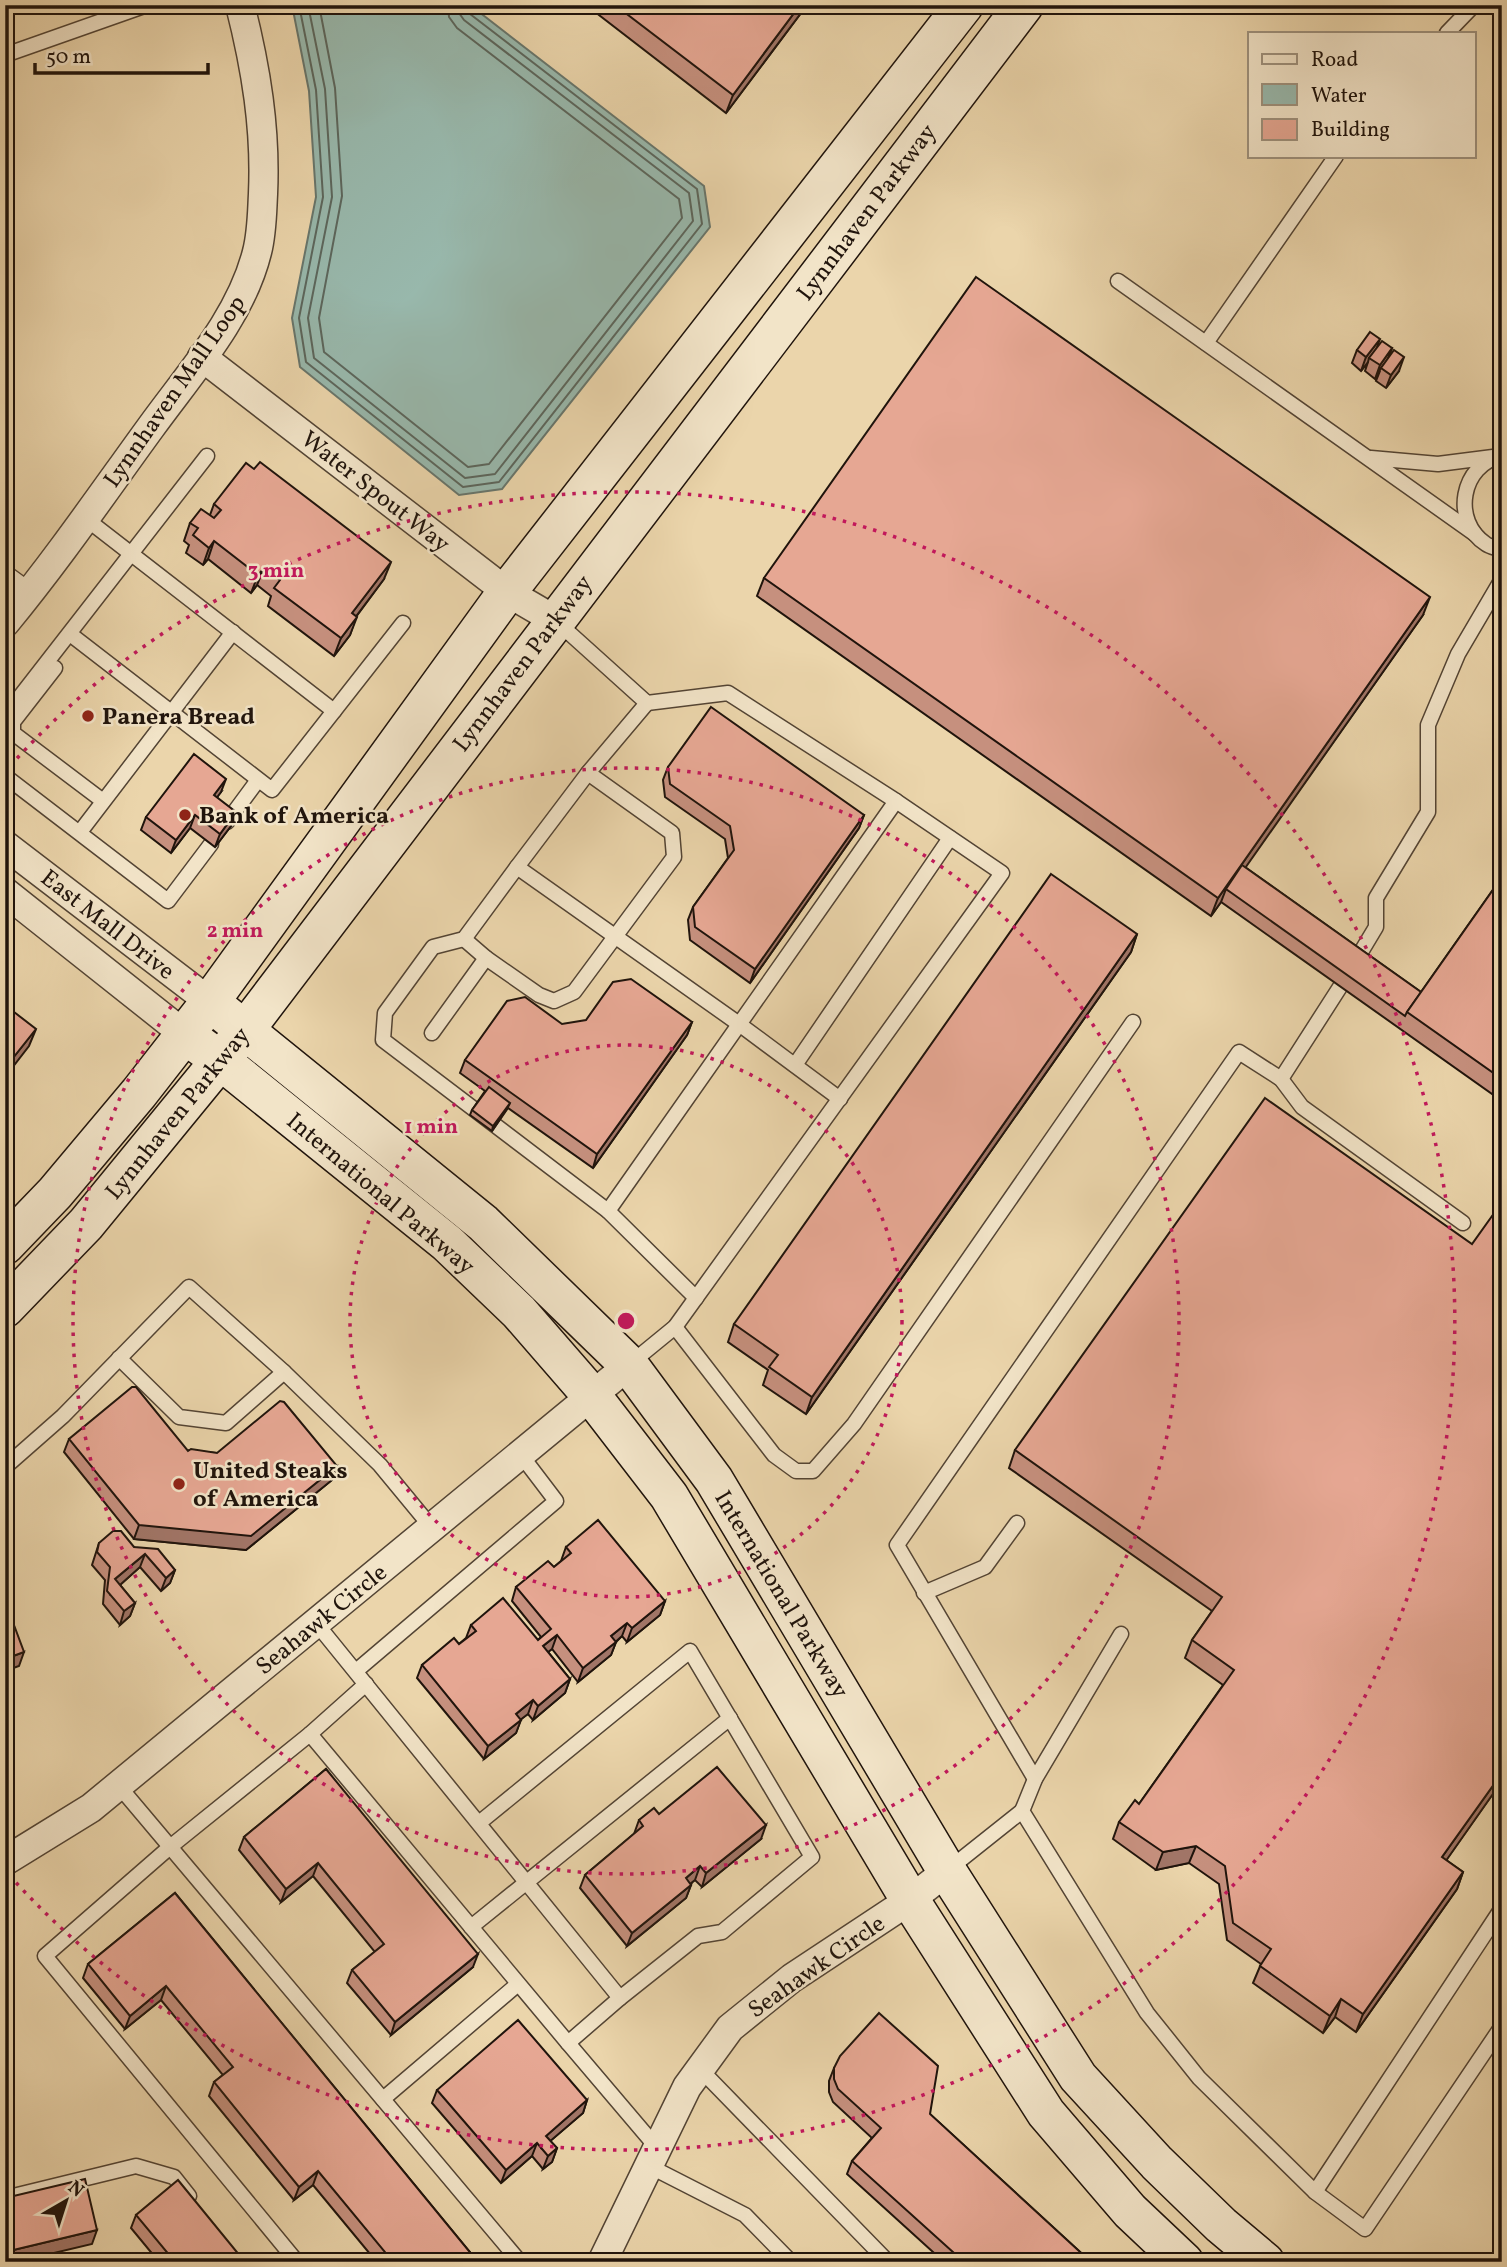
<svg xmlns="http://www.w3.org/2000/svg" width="1507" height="2267" font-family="Vollkorn,serif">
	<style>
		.water { fill: #98b8ac; stroke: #68766c; stroke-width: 2 }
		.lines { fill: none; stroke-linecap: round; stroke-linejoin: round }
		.shore { stroke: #5c665c; stroke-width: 2 }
		.service-casing { stroke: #534434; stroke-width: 17 }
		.minor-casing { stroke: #534434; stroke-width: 31 }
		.secondary-casing { stroke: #20140c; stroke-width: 41 }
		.service { stroke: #f2e4c8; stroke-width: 14 }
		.minor { stroke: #f2e4c8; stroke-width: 28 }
		.secondary { stroke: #f2e4c8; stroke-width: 38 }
		.wall { fill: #c6907e; stroke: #20140c; stroke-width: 2 }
		.shaded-wall { fill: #a17567; stroke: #20140c; stroke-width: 2 }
		.building { fill: #e6a793; stroke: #20140c; stroke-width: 2 }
		.ring { fill: none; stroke: #c2185b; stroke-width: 3.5; stroke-dasharray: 3.5 7 }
		.poi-dot { fill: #8f2418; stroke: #f2e4c8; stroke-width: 2.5 }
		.labels { text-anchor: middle; stroke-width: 5; stroke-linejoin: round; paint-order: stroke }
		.street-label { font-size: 24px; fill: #20140c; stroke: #f2e4c8 }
		.poi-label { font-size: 24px; font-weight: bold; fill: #20140c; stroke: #f2e4c8; text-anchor: start }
		.centre { fill: #c2185b; stroke: #f2e4c8; stroke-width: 3.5 }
		.ring-label { font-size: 21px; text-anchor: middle; font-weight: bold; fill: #c2185b; stroke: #f2e4c8; stroke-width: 5; stroke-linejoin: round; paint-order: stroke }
	</style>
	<rect width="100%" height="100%" fill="#ebd5ab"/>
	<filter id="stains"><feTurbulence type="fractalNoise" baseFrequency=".00286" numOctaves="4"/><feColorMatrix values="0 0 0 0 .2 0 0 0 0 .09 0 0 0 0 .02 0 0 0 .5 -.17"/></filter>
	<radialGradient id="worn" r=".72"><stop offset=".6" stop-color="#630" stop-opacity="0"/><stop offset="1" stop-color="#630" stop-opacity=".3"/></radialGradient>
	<path class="water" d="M 292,5 L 470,5 L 704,186 L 710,227 L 502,489 L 459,495 L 300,367 L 292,318 L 316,197 L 309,91 Z"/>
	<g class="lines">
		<g class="shore">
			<path d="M 299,5 L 316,90 L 323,197 L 299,318 L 306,362 L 463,487 L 499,482 L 702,224 L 697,189 L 470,14 L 467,5"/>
			<path d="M 308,5 L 325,89 L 332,197 L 308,318 L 314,358 L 465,478 L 495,474 L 693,221 L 689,193 L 464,20 L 459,13 L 458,5"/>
			<path d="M 319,5 L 335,88 L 342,196 L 319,318 L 324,352 L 468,467 L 489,464 L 682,218 L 679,199 L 457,28 L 449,17 L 448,5"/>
		</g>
		<defs>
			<g id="service">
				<path d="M 1447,33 L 1474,5"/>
				<path d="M 5,55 L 147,5"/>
				<path d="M 1118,281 L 1475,534"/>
				<path d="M 1206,343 L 1336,156"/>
				<path d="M 1502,456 C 1461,464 1451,521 1486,544 C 1490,547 1497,548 1502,550"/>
				<path d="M 1371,458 L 1438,464 L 1493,457"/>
				<path d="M 85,518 L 334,711"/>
				<path d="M 5,572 L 31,591"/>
				<path d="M 556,621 L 647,703 L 728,693 L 896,801 L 1002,873 L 675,1327 L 631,1363"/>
				<path d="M 70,634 L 272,790 L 403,623"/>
				<path d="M 55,668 L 13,722 L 13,733 L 103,801"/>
				<path d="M 5,716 L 207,456"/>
				<path d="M 588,773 L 647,703"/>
				<path d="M 5,776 L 168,901 L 211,844"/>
				<path d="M 227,822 L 258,780"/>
				<path d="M 80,832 L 233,632"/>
				<path d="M 464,939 L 486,958"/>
				<path d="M 1355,962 L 1376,927 L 1376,898 L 1428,812 L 1428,725 L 1458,654 L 1502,579"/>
				<path d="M 432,1033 L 486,958 L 539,995 L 554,1001 L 574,992 L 674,857 L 672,833 L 588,773 L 517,867"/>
				<path d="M 795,1065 L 950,838"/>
				<path d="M 1281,1079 L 1340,987"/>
				<path d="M 608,1211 L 383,1040 L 385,1013 L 433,947 L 464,939 L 517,867 L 739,1024 L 840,1099"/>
				<path d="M 696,1298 L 608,1211 L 896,801"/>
				<path d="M 675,1327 L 774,1455 L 796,1471 L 813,1471 L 854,1424 L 1133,1022"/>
				<path d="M 119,1358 L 179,1417 L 226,1423 L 284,1372"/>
				<path d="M 5,1467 L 63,1416 L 189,1287 L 284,1372 L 380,1465 L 432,1528"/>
				<path d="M 924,1593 L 985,1567 L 1017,1523"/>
				<path d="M 316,1623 L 620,1998 L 568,2043 L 658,2149"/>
				<path d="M 1121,1634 L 1035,1779 L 1022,1811 L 1147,2013 L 1199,2078 L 1315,2192 L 1365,2229 L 1502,2026"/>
				<path d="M 356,1671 L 556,1501 L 521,1455"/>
				<path d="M 310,1734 L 366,1684"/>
				<path d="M 1035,1779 L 897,1545 L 1239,1052 L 1281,1079 L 1302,1107 L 1463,1223"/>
				<path d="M 118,1785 L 520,2262"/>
				<path d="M 479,1823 L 690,1651 L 812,1857 L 722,1932 L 698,1936 L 620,1998"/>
				<path d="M 949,1869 L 1022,1811"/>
				<path d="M 471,1927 L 730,1718"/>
				<path d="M 700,2069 L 888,2262"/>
				<path d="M 383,2099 L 518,1984"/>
				<path d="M 649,2166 L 745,2215 L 791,2262"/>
				<path d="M 1315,2192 L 1502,1908"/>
				<path d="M 5,2198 L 136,2166 L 174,2177 L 189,2196"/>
				<path d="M 297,2262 L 45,1956 L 170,1847 L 310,1734 L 568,2043"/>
			</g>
			<g id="minor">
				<path d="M 202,357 L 507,592 L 555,620"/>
				<path d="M 5,623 C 57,560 103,493 151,427 C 190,373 241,317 257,252 C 262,233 262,213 263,194 C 266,129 256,68 240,5"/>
				<path d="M 5,845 L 210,1002"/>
				<path d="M 5,892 L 184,1034"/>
				<path d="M 5,1861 L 91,1808 L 629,1365"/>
				<path d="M 602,2262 L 687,2087 L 730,2028 L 792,1978 L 910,1900 L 947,1871"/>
			</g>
			<g id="secondary">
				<path d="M 210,1002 L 483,1223 L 629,1365 L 714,1480 L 947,1871 L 1078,2077 L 1157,2163 L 1221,2225 L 1265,2262"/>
				<path d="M 184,1034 L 220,1060 L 447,1243 L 519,1312 L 592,1396 L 669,1496 L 910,1900 L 1046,2113 L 1130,2211 L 1184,2262"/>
				<path d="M 5,1245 L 55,1193 L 139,1093 L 210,1002 L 507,592 L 964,5"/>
				<path d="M 5,1308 L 86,1224 L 245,1030 L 1024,5"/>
			</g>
		</defs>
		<use href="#service" class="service-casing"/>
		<use href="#minor" class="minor-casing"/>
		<use href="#secondary" class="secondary-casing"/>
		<use href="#service" class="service"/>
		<use href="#minor" class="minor"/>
		<use href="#secondary" class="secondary"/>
	</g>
	<g class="wall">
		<path d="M 586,5 L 807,5 L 726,113 Z"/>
		<path d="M 1377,347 L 1392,348 L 1388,359 L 1399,371 L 1386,388 L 1376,381 L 1380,371 L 1375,379 L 1365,371 L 1368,362 L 1361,371 L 1352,363 L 1357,350 Z"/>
		<path d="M 214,504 L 384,579 L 356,617 L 350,635 L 334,656 L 268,606 L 271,596 L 257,585 L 251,593 L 208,559 L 203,565 L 186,553 L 189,545 L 184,541 L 190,523 L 210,515 Z"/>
		<path d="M 764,578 L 1423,615 L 1245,867 L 1421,992 L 1502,877 L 1502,1101 L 1221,902 L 1211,916 L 757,596 Z"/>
		<path d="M 668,767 L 864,815 L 859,828 L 750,983 L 690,940 L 688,920 L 693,907 L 728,858 L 725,839 L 665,797 L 663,780 Z"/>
		<path d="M 221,792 L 217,797 L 231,826 L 215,847 L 190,828 L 171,853 L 141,830 L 146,817 Z"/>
		<path d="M 1137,934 L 1131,952 L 806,1414 L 763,1385 L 768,1370 L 728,1342 L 734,1324 Z"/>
		<path d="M 692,1022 L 687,1035 L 593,1168 L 508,1108 L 492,1131 L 470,1115 L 472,1110 L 485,1091 L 460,1073 L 465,1060 L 562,1024 Z"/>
		<path d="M 1472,1244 L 1502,1781 L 1446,1860 L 1463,1872 L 1457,1889 L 1356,2032 L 1335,2017 L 1323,2033 L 1253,1983 L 1261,1964 L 1227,1940 L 1219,1884 L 1189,1863 L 1156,1870 L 1113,1839 L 1119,1822 L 1139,1804 L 1223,1685 L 1185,1658 L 1192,1640 L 1212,1611 L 1009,1468 L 1015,1450 Z"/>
		<path d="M 69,1439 L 217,1453 L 337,1466 L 332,1480 L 246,1550 L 134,1539 L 64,1452 Z"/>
		<path d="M 99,1543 L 134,1547 L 175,1570 L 170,1583 L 161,1591 L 140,1567 L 120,1585 L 135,1603 L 130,1616 L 120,1625 L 103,1604 L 105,1580 L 92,1565 Z"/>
		<path d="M 566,1547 L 665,1601 L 660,1615 L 627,1642 L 622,1636 L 616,1642 L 611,1655 L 578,1682 L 552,1649 L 548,1652 L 570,1679 L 565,1693 L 533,1720 L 528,1714 L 521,1719 L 516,1733 L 484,1759 L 417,1678 L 422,1665 L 459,1644 L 466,1638 L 471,1625 L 538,1640 L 541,1637 L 512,1601 L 516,1587 L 554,1567 L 561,1561 Z"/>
		<path d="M 326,1769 L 473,1967 L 391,2035 L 347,1983 L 352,1970 L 375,1952 L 313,1876 L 281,1902 L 239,1850 L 244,1837 Z"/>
		<path d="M 659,1814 L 761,1839 L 702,1887 L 695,1880 L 690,1884 L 691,1885 L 686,1898 L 627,1946 L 580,1888 L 585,1875 L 634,1834 L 639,1820 Z"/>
		<path d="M 175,1893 L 478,2262 L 375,2260 L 313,2185 L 294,2200 L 209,2096 L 214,2082 L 223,2075 L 161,2000 L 125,2029 L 83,1978 L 88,1964 Z"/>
		<path d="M 834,2068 L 930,2114 L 1091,2262 L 944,2262 L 847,2174 L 852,2161 L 872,2138 L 833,2102 L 829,2092 L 829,2081 Z"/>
		<path d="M 437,2090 L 587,2100 L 583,2113 L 550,2141 L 557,2148 L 552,2162 L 543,2169 L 532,2156 L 501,2183 L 432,2103 Z"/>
		<path d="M 136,2215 L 245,2262 L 159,2262 L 131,2228 Z"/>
	</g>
	<g class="shaded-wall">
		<path d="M 800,5 L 807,5 L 726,113 L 733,95 Z"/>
		<path d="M 1380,339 L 1375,353 L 1369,358 L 1368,362 L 1361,371 L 1366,357 Z"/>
		<path d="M 1392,348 L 1387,361 L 1381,368 L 1375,379 L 1380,365 Z"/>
		<path d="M 1404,357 L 1399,371 L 1386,388 L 1391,375 Z"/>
		<path d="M 214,541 L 208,559 L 203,565 L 209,548 Z"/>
		<path d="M 391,562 L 384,579 L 345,631 L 352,613 Z"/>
		<path d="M 264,568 L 257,585 L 251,593 L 258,575 Z"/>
		<path d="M 1430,597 L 1423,615 L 1229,891 L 1226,889 L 1221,902 L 1211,916 L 1218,898 Z"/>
		<path d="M 357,617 L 350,635 L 334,656 L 341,638 Z"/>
		<path d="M 226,779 L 221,792 L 209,808 L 214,795 Z"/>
		<path d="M 236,812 L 231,826 L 215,847 L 220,834 Z"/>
		<path d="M 195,815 L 190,828 L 171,853 L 176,840 Z"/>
		<path d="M 864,815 L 859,828 L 750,983 L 755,969 Z"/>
		<path d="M 1137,934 L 1131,952 L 806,1414 L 812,1397 Z"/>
		<path d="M 692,1022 L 687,1035 L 593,1168 L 597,1154 Z"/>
		<path d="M 36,1029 L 29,1046 L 5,1077 L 5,1068 Z"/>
		<path d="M 510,1103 L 508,1107 L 492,1131 L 493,1126 Z"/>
		<path d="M 337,1466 L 332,1480 L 246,1550 L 134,1539 L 139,1525 Z"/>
		<path d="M 145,1554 L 140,1567 L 111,1593 L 115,1579 Z"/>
		<path d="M 175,1570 L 170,1583 L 161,1591 L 166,1578 Z"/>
		<path d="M 665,1601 L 660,1615 L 627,1642 L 632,1628 Z"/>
		<path d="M 135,1603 L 130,1616 L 120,1625 L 124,1611 Z"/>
		<path d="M 627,1623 L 622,1636 L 611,1646 L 616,1642 L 611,1655 L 578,1682 L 583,1668 L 611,1636 Z"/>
		<path d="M 557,1635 L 552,1649 L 538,1660 L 543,1646 Z"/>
		<path d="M 24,1652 L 19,1666 L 5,1671 L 5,1659 Z"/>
		<path d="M 570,1679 L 565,1693 L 533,1720 L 538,1706 Z"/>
		<path d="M 533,1700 L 528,1714 L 511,1727 L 516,1714 Z"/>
		<path d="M 521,1720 L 516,1733 L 484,1759 L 488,1746 Z"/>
		<path d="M 1502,1773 L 1502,1781 L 1436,1875 L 1442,1857 Z"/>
		<path d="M 766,1825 L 761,1839 L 702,1887 L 706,1873 Z"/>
		<path d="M 1196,1846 L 1189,1863 L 1156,1870 L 1163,1852 Z"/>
		<path d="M 318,1863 L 313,1876 L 281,1902 L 286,1889 Z"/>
		<path d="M 700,1866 L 695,1880 L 681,1891 L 686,1878 Z"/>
		<path d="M 1463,1872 L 1457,1889 L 1356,2032 L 1363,2014 Z"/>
		<path d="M 691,1885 L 686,1898 L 627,1946 L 632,1933 Z"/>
		<path d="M 478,1954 L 473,1967 L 391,2035 L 395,2022 Z"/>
		<path d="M 166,1986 L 161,2000 L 125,2029 L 130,2016 Z"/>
		<path d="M 1341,1999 L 1335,2017 L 1323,2033 L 1330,2016 Z"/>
		<path d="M 587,2100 L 583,2113 L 541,2149 L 546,2136 Z"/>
		<path d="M 537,2143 L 532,2156 L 501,2183 L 506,2170 Z"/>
		<path d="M 557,2148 L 552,2162 L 543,2169 L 548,2156 Z"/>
		<path d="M 318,2171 L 313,2185 L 294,2200 L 299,2187 Z"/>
		<path d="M 97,2230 L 92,2244 L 16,2262 L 5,2262 L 5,2252 Z"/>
	</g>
	<g class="building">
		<path d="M 615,5 L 800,5 L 733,95 Z"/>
		<path d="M 976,277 L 1430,597 L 1218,898 L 764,578 Z"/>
		<path d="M 1370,332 L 1380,339 L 1366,357 L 1357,350 Z"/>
		<path d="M 1382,341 L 1392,348 L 1380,365 L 1369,358 Z"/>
		<path d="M 1394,350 L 1404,357 L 1391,375 L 1381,368 Z"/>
		<path d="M 260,462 L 391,562 L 352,613 L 357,617 L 341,638 L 274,588 L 280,580 L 264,568 L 258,575 L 214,541 L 209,548 L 193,535 L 198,528 L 190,523 L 201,509 L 214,518 L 221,510 L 214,504 L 246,463 L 254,469 Z"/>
		<path d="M 711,707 L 864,815 L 755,969 L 695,927 L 693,907 L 734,850 L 730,826 L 670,784 L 668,767 Z"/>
		<path d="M 194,754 L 226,779 L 214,795 L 236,812 L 220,834 L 195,815 L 176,840 L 146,817 Z"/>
		<path d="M 1242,865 L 1421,992 L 1407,1012 L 1405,1016 L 1226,889 Z"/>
		<path d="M 1051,874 L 1137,934 L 812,1397 L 769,1367 L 778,1355 L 734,1324 Z"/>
		<path d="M 1502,877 L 1502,1079 L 1407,1012 Z"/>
		<path d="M 631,979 L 692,1022 L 597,1154 L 465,1060 L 507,1001 L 525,997 L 562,1024 L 586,1020 L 613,982 Z"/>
		<path d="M 5,1005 L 36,1029 L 5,1068 Z"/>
		<path d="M 489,1087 L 510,1103 L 493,1126 L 472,1110 Z"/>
		<path d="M 1265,1098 L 1472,1244 L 1502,1202 L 1502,1773 L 1442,1857 L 1463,1872 L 1363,2014 L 1341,1999 L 1330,2016 L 1260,1966 L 1271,1949 L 1233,1923 L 1225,1866 L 1196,1846 L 1163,1852 L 1119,1822 L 1135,1800 L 1139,1804 L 1234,1670 L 1192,1640 L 1222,1597 L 1015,1450 Z"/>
		<path d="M 132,1387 L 136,1387 L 188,1451 L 191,1449 L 217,1453 L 280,1401 L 284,1402 L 337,1466 L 251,1536 L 139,1525 L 69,1439 Z"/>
		<path d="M 598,1520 L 665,1601 L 632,1628 L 627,1623 L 611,1636 L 616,1642 L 583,1668 L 557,1635 L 543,1646 L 570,1679 L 538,1706 L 533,1700 L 516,1714 L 521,1720 L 488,1746 L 422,1665 L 454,1638 L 459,1644 L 476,1631 L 471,1625 L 503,1598 L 538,1640 L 551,1629 L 516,1587 L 548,1561 L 554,1567 L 571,1553 L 566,1547 Z"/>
		<path d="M 113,1531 L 121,1531 L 134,1547 L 158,1549 L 175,1570 L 166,1578 L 145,1554 L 115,1579 L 135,1603 L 124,1611 L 107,1591 L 110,1567 L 97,1552 L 99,1543 Z"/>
		<path d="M 5,1601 L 24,1652 L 5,1659 Z"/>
		<path d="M 717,1767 L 766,1825 L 706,1873 L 700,1866 L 686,1878 L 691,1885 L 632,1933 L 585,1875 L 643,1826 L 639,1820 L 654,1808 L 659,1814 Z"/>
		<path d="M 326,1769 L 478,1954 L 395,2022 L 352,1970 L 384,1944 L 318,1863 L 286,1889 L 244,1837 Z"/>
		<path d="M 175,1893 L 478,2262 L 373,2262 L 385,2252 L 318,2171 L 299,2187 L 214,2082 L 233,2067 L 166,1986 L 130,2016 L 88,1964 Z"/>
		<path d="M 879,2013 L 938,2066 L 930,2114 L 1091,2262 L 964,2262 L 852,2161 L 881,2128 L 838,2089 L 834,2079 L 834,2068 L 840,2056 Z"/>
		<path d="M 518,2020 L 587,2100 L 546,2136 L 557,2148 L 548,2156 L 537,2143 L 506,2170 L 437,2090 Z"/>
		<path d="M 85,2179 L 97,2230 L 5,2252 L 5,2198 Z"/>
		<path d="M 178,2180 L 245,2262 L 175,2262 L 136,2215 Z"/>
		<path d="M 695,2254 L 732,2255 L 732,2259 L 740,2260 L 740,2262 L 695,2262 Z"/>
	</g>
	<g class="ring">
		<circle cx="626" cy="1321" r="276"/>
		<circle cx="626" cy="1321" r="553"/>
		<path d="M10 766A829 829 0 1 1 10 1876"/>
	</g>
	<g class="poi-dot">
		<circle cx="88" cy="716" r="7"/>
		<circle cx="185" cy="815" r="7"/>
		<circle cx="179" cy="1484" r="7"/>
	</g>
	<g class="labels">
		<g class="street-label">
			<text transform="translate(866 212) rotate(-53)" y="8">Lynnhaven Parkway</text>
			<text transform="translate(174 391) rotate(-55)" y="8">Lynnhaven Mall Loop</text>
			<text transform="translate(376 491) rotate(38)" y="8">Water Spout Way</text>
			<text transform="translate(522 663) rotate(-53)" y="8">Lynnhaven Parkway</text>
			<text transform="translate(108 924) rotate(38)" y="8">East Mall Drive</text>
			<text transform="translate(177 1113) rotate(-51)" y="8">Lynnhaven Parkway</text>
			<text transform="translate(381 1193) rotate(40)" y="8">International Parkway</text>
			<text transform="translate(782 1594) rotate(59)" y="8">International Parkway</text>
			<text transform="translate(321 1619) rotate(-39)" y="8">Seahawk Circle</text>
			<text transform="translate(816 1966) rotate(-35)" y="8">Seahawk Circle</text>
		</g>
		<g class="poi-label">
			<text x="102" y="724">Panera Bread</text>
			<text x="199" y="823">Bank of America</text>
			<text x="193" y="1478">United Steaks<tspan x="193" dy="28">of America</tspan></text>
		</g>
	</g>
	<circle cx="626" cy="1321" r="10" class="centre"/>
	<g class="ring-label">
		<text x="276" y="577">3 min</text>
		<text x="235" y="937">2 min</text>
		<text x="431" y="1133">1 min</text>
	</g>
	<rect width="1507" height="2267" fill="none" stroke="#ebd5ab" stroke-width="28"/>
	<rect x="7" y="7" width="1493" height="2253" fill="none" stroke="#20140c" stroke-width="3.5"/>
	<rect x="14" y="14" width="1479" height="2239" fill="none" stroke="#20140c" stroke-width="2"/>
	<rect x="1248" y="32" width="228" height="126" fill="#f2e4c8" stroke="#9e917d" stroke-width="2"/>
	<rect x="1262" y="54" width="35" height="10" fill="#f2e4c8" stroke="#9e917d" stroke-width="2"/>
	<text x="1311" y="66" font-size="21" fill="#20140c">Road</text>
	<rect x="1262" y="84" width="35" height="21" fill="#98b8ac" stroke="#9e917d" stroke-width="2"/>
	<text x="1311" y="102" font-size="21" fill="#20140c">Water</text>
	<rect x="1262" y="119" width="35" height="21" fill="#e6a793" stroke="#9e917d" stroke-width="2"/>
	<text x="1311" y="136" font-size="21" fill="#20140c">Building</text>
	<g transform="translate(66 2201) rotate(39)" stroke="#f2e4c8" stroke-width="5" paint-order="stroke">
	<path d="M0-5L12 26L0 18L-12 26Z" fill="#20140c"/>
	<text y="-10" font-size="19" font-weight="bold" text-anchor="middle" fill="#20140c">N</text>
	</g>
	<path d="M35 63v10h173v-10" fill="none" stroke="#20140c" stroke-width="3.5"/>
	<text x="46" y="63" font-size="21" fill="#20140c" stroke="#f2e4c8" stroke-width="5" paint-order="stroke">50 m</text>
	<rect width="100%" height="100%" filter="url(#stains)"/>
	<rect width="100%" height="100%" fill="url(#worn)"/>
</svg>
